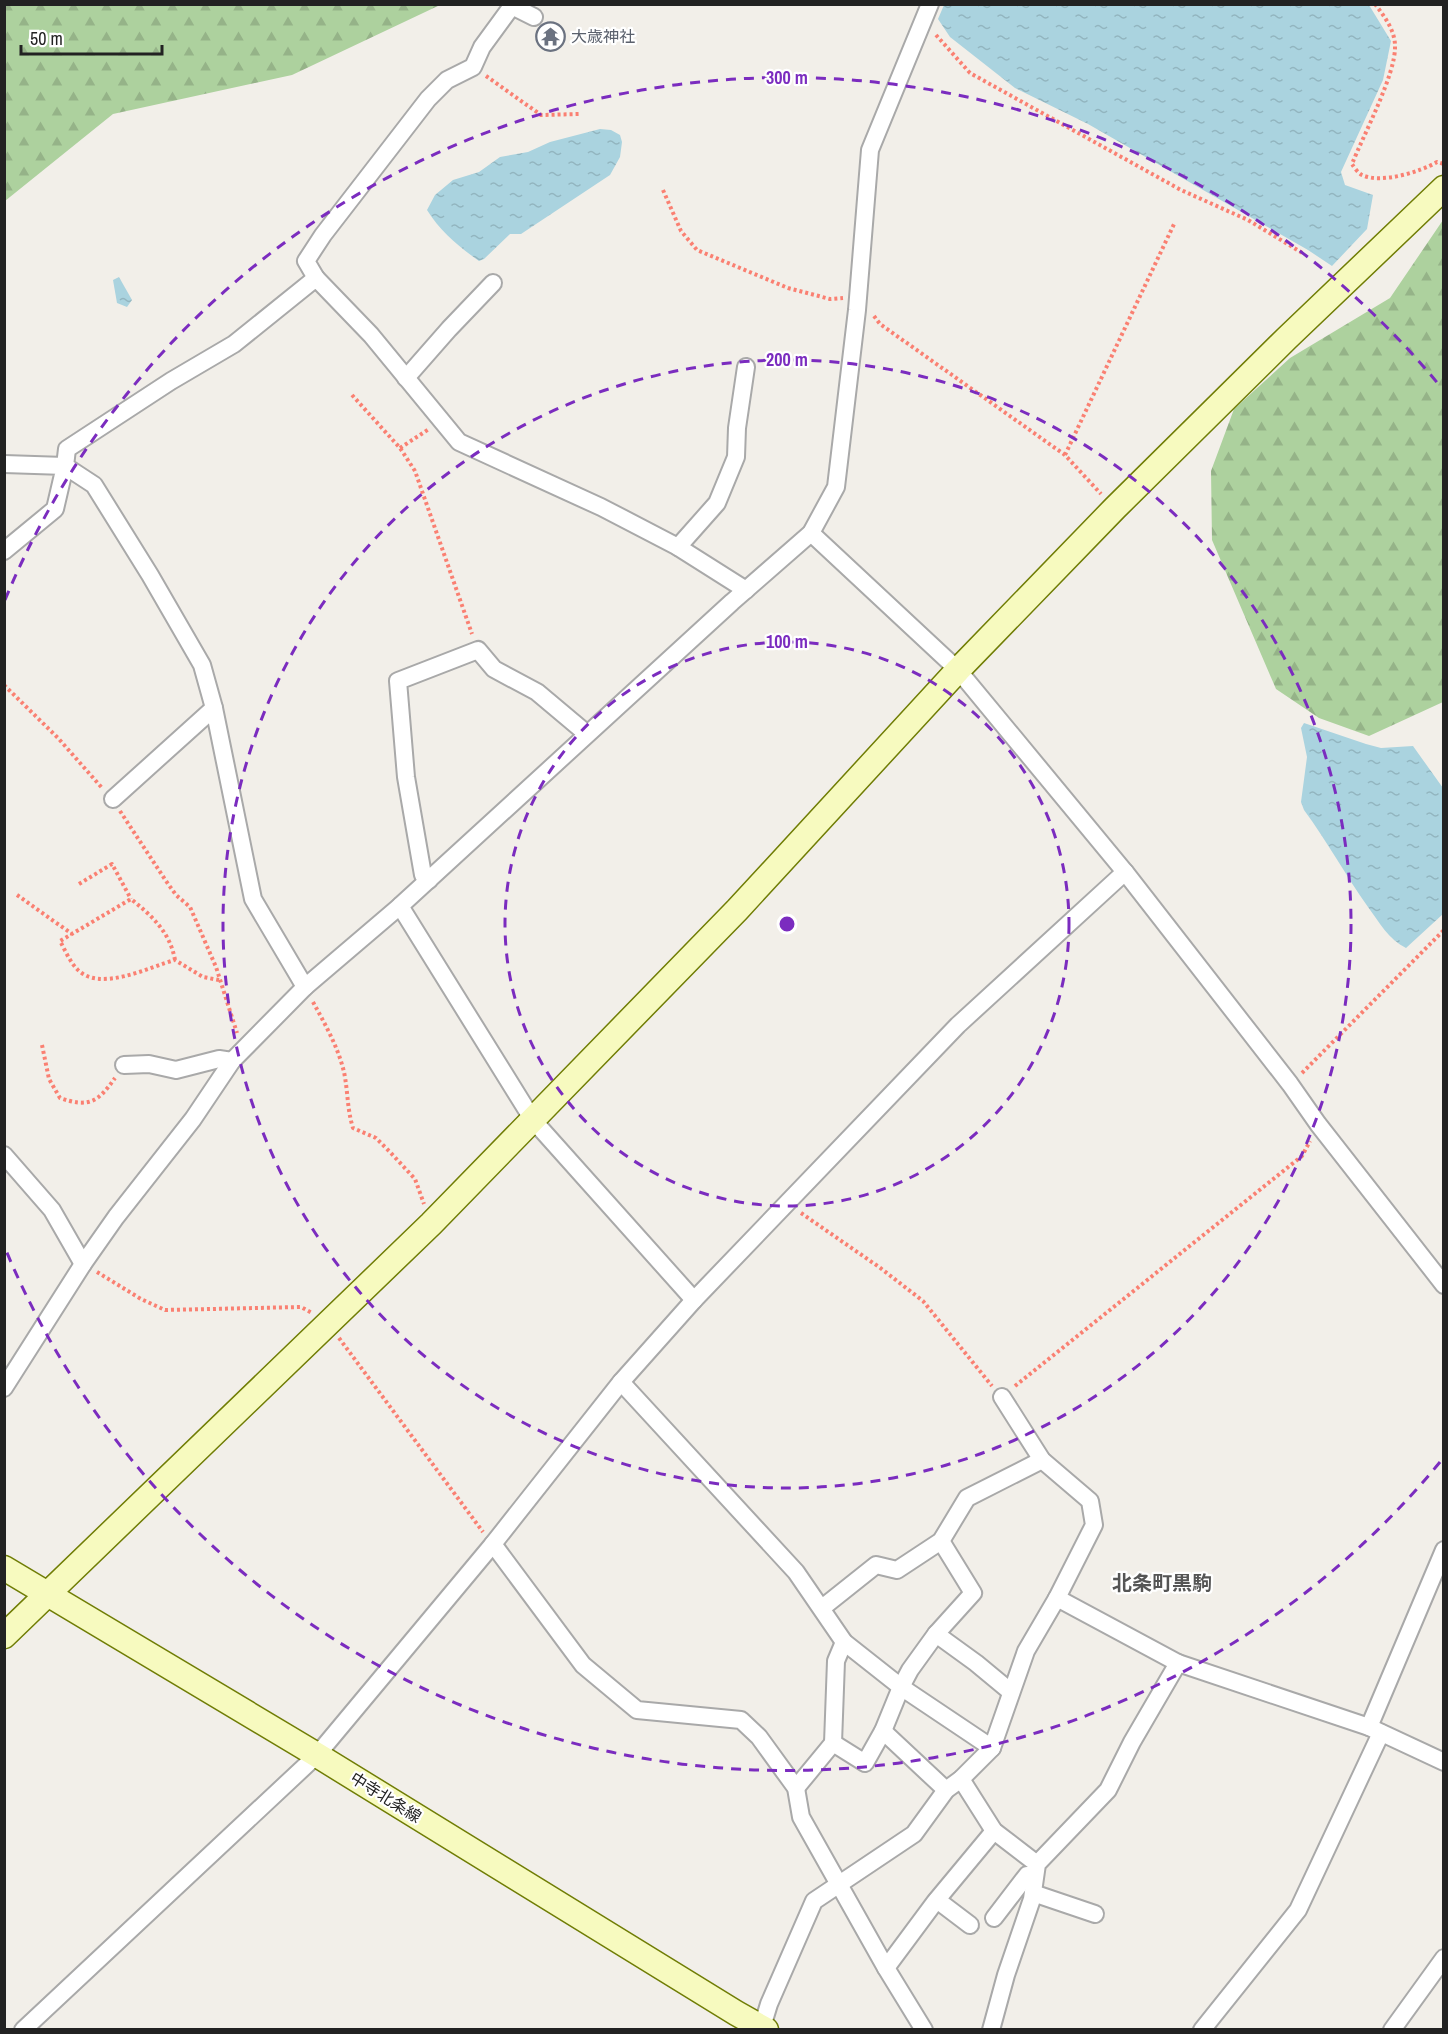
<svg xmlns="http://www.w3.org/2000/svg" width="1448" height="2034" font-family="'Archivo Narrow','Noto Sans JP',sans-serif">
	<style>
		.forest { fill: url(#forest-firs) }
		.water { fill: url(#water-ripples) }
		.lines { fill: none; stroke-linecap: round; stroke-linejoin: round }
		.street-casing { stroke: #a9a9a9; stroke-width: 20 }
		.secondary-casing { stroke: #707d05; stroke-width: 27 }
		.path { stroke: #fa8072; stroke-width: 4; stroke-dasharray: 3 3; stroke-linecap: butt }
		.street { stroke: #fff; stroke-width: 16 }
		.secondary { stroke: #f7fabf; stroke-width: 24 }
		.ring { fill: none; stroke: #7b2cbf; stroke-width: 3; stroke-dasharray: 10 8 }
		.labels { text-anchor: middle; stroke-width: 4.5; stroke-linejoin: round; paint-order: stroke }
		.worship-label { font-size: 16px; fill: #5b616d; stroke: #fff; text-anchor: start }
		.street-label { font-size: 16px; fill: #222; stroke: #fff }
		.quarter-label { font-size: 20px; font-weight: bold; fill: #555; stroke: #fff }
		.centre { fill: #7b2cbf; stroke: #fff; stroke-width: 3 }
		.ring-label { font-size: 18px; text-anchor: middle; font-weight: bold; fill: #7b2cbf; stroke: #fff; stroke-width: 4.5; stroke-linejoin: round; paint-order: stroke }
	</style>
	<defs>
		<pattern id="forest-firs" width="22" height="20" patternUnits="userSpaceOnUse" patternTransform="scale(1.5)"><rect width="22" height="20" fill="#add19e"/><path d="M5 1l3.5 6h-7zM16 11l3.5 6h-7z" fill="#95b388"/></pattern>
		<pattern id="water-ripples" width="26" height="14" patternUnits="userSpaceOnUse" patternTransform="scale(1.5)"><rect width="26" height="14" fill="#aad3df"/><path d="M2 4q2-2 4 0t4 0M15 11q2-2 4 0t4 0" fill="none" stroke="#92b5bf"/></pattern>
	</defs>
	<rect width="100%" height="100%" fill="#f2efe9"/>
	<g class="forest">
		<path d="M 5,4 L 440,4 L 440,5 L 292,75 L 113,114 L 5,201 Z"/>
		<path d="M 1443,220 L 1443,702 L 1369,736 L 1319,718 L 1276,689 L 1212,540 L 1211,471 L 1234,409 L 1290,358 L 1390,298 Z"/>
	</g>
	<g class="water">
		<path d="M 944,5 L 1369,5 L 1391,41 L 1383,80 L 1341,172 L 1345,185 L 1373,195 L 1367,229 L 1332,266 L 1308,250 L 1088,124 L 1015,88 L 950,37 L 938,19 Z"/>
		<path d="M 600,129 L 611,130 L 620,135 L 622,142 L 620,157 L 610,175 L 521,234 L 510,234 L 484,259 L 479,261 C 458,246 440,231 427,210 L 435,195 L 453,180 L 479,172 L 500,157 L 528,152 L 550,142 Z"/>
		<path d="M 119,277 L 132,300 L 127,307 L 117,303 L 113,280 Z"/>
		<path d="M 1304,723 L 1366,744 L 1381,748 L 1413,746 L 1443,788 L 1443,914 L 1406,948 C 1389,940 1379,922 1368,907 C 1346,876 1327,841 1304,810 L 1301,802 L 1307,757 L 1301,728 Z"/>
	</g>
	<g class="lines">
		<defs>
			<g id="street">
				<path d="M 316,278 L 306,261 L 323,235 L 428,99 L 447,80 L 473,67 L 482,47 L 512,6 L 534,17"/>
				<path d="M 406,378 L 449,329 L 493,283"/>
				<path d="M 4,464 L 65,466 L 55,509 L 4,551"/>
				<path d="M 811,533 L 958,670 L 1125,872 L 1290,1084 L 1318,1124 L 1444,1285"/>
				<path d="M 678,547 L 717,503 L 736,457 L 737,428 L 746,367"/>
				<path d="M 113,799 L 214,708"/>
				<path d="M 429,880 L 423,875 L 406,777 L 398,681 L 478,650 L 494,669 L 537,692 L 587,734"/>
				<path d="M 400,906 L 533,1120 L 694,1300"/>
				<path d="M 305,987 L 253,899 L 214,708 L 202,665 L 150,575 L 94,485 L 65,466 L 67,449 L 171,381 L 234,344 L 316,278 L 371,335 L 459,442 L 601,507 L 678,547 L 746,590"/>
				<path d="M 124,1065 L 149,1064 L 176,1070 L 219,1059 L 232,1061"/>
				<path d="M 4,1155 L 52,1210 L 83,1264"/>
				<path d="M 621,1382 L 796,1572 L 844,1642 L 901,1687 L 992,1748"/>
				<path d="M 4,1388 L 83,1264 L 116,1217 L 193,1119 L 232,1061 L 305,987 L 400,906 L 732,602 L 811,533 L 836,487 L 857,310 L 870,150 L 930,4"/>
				<path d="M 493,1544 L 583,1665 L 637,1710 L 741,1720 L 759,1737 L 796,1788 L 801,1817 L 886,1968 L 924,2030"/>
				<path d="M 1057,1598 L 1178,1663 L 1369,1727 L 1444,1762"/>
				<path d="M 822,1608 L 876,1565 L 897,1570 L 941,1541 L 967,1498 L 1042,1460"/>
				<path d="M 936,1634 L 976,1663 L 1011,1692"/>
				<path d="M 1369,1727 L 1444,1550"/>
				<path d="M 883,1731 L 946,1790"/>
				<path d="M 833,1743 L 836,1661 L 844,1642"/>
				<path d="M 961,1779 L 994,1831 L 1037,1864"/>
				<path d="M 796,1788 L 833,1743 L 865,1763 L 883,1731 L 901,1687 L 910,1670 L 936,1634 L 973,1593 L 941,1541"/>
				<path d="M 1033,1893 L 1095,1914"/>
				<path d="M 937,1900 L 970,1925"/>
				<path d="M 994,1918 L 1027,1875 L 1035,1875"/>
				<path d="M 886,1968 L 935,1902 L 994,1831"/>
				<path d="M 762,2027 L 769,2004 L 814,1901 L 914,1834 L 946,1790 L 961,1779 L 992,1748 L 1026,1651 L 1057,1598 L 1094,1525 L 1090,1501 L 1042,1460 L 1002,1397"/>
				<path d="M 23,2030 L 317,1755 L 493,1544 L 621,1382 L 694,1300 L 958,1025 L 1125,872"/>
				<path d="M 991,2030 L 1006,1975 L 1032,1899 L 1037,1864 L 1108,1790 L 1132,1742 L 1178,1663"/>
				<path d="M 1202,2030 L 1298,1910 L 1381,1733"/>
				<path d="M 1392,2030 L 1444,1958"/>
			</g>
			<g id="secondary">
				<path d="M 4,1568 L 317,1755 L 736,2013 L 766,2030"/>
				<path d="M 4,1636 L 431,1224 L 737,910 L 958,670 L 1115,508 L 1287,338 L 1444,188"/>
			</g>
		</defs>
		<use href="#street" class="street-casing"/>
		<use href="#secondary" class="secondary-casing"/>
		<g class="path">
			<path d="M 1375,4 C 1384,16 1395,30 1395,46 C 1396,74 1363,136 1352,164 C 1354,167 1358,173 1362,175 C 1381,184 1420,172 1437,162 L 1444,164"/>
			<path d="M 936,35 L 970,73 L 1181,190 L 1248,220 L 1304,254"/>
			<path d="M 486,76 L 541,115 L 580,114"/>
			<path d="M 663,190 L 681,231 L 697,250 L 788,288 L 830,299 L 843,298"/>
			<path d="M 874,316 L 880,324 L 1065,455 L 1101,494"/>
			<path d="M 352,395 L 400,448 L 415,471 L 472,634"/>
			<path d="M 400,448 L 429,429"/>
			<path d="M 1065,455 L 1175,222"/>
			<path d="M 4,685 L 58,738 L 103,789"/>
			<path d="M 120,811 L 166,881 L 176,895 L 190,907 L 216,967 L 237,1033"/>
			<path d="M 79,884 L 112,864 L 131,899"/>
			<path d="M 17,895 L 72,934"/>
			<path d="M 175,960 C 170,932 152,916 131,899 L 60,941 C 65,950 70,962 77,969 C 99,993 149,967 175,960 L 203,977 L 219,980"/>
			<path d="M 313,1002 C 325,1024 338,1047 344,1072 C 348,1091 347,1109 353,1128 L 376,1138 L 390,1152 L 415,1179 L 424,1204"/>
			<path d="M 42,1045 L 49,1079 L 60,1098 C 89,1108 98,1102 115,1078"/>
			<path d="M 1302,1073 L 1444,930"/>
			<path d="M 801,1213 L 879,1267 L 923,1301 L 992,1386"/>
			<path d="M 97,1272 L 141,1299 L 165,1310 L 301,1307 L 312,1313"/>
			<path d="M 339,1338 L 483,1532"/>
			<path d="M 1015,1386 L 1302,1156 L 1310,1141"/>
		</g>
		<use href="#street" class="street"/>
		<use href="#secondary" class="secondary"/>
	</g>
	<g class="ring">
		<circle cx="787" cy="924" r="282"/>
		<circle cx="787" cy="924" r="564"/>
		<path d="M1440 1462A846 846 0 0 1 5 1248M5 600A846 846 0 0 1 1440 386"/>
	</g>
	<defs>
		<symbol id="temple-ring" viewBox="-11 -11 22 22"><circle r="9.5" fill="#fff" stroke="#6b7280" stroke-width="1.5"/><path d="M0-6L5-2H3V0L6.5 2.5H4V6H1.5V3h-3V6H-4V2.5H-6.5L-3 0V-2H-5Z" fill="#6b7280"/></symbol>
	</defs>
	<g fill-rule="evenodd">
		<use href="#temple-ring" x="534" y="20" width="33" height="33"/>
	</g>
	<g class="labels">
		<g class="worship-label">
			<text x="571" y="42">大歳神社</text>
		</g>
		<g class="street-label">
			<text transform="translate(386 1797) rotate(32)" y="6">中寺北条線</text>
		</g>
		<g class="quarter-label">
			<text x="1162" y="1590">北条町黒駒</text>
		</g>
	</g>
	<circle cx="787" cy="924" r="9" class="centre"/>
	<g class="ring-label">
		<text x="787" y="84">300 m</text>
		<text x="787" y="366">200 m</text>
		<text x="787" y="648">100 m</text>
	</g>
	<rect width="1448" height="2034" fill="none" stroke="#222222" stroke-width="12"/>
	<path d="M21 45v9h141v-9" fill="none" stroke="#222222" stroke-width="3"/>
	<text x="30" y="45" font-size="18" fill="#222222" stroke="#ffffff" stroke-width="4.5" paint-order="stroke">50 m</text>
</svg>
